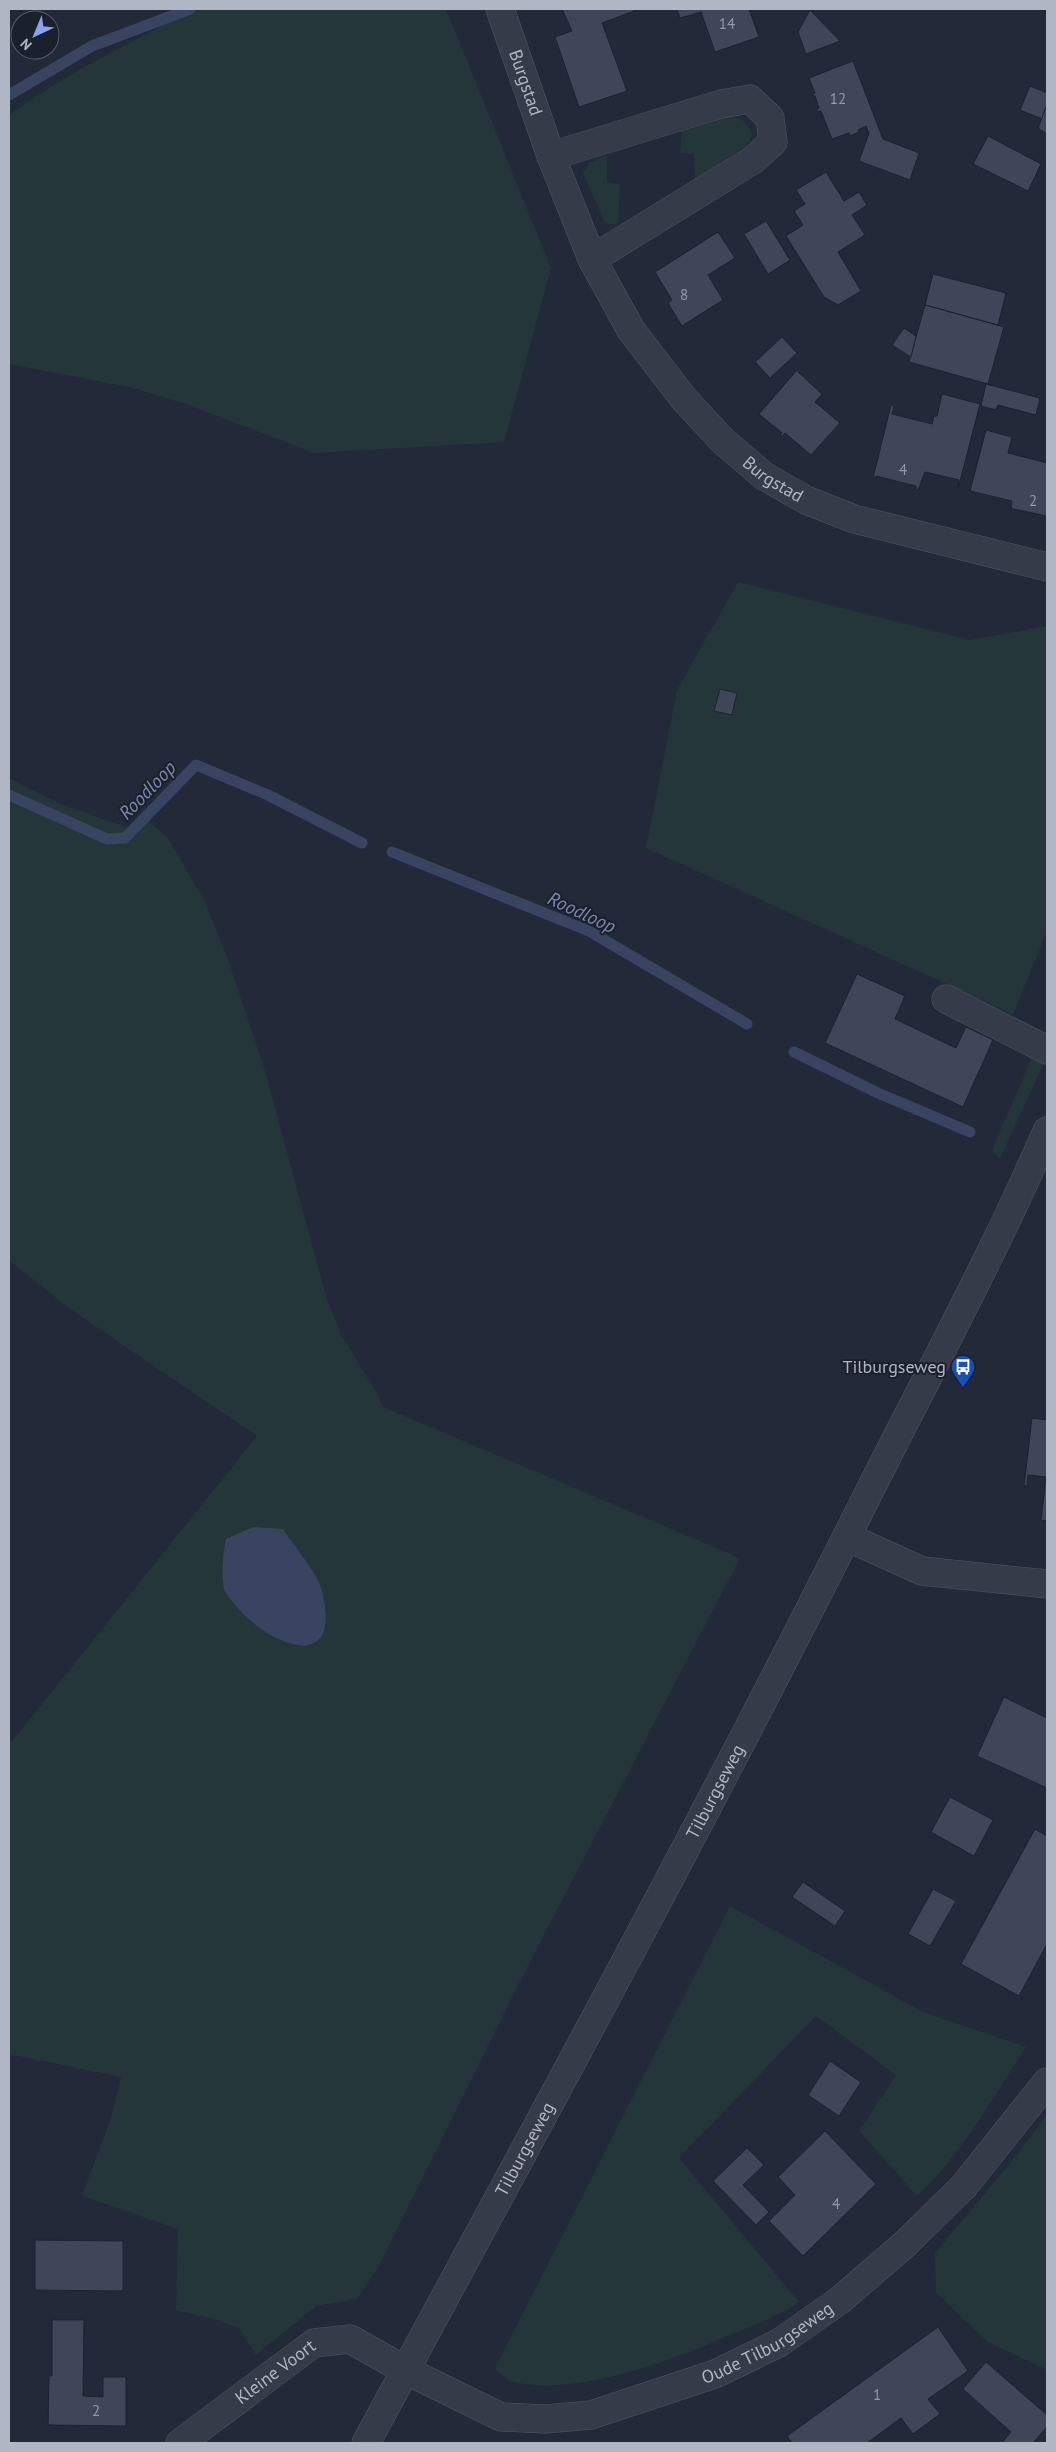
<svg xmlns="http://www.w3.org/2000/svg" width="1056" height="2452" font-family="'PT Sans',sans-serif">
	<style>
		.green { fill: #25363a }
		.water { fill: #394461 }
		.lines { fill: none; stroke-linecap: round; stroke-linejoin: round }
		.stream { stroke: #394461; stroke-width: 11 }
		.building { fill: #3f4658; stroke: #1d222f }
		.minor-casing { stroke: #515663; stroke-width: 29 }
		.minor { stroke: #363b49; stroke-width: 28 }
		.labels { text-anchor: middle; stroke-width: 4; stroke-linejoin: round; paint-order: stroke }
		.number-label { font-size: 15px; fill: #949aaa }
		.street-label { font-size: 18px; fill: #b1b6c5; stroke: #1b202d }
		.poi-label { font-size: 18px; fill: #b1b6c5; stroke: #1b202d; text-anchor: end }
		.water-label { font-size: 19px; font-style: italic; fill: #7a88ab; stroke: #1b202d }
	</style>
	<rect width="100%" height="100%" fill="#222938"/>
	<g class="green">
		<path d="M 190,9 L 446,9 L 551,268 L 504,442 L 314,453 L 186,404 L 129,387 L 9,364 L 9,115 C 39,94 70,74 103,57 C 132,41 162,27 190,9 Z"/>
		<path d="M 723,116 C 739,115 747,120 752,135 L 747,145 L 695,179 L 694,154 L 680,153 L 682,130 Z"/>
		<path d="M 607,155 L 607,182 L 620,184 L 618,225 L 605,223 L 583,173 L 589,163 Z"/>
		<path d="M 738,582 L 970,640 L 1047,626 L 1047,931 L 1013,1014 L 646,848 L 677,690 Z"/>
		<path d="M 9,778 L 58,803 L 129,828 L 143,815 L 169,840 L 204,900 L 226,954 L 265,1071 L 326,1296 L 341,1335 L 377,1393 L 383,1407 L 740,1558 L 518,1985 L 379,2266 L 357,2299 L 316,2306 L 256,2355 L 239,2328 L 217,2320 L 176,2310 L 178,2229 L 82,2196 L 111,2118 L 121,2077 L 9,2054 L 9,1745 L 257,1436 L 70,1309 L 9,1260 Z"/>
		<path d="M 1033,1055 L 1045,1061 L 1000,1158 L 992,1150 Z"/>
		<path d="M 730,1906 L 923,2012 L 1026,2047 C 993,2097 961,2156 917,2196 L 859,2131 L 896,2075 L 816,2016 L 679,2158 L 799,2302 C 781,2315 757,2324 737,2332 C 675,2359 580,2397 513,2382 C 506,2380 500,2372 495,2368 Z"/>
		<path d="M 1047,2114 L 1047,2370 L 989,2343 L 936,2293 L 935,2253 L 1020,2151 Z"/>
	</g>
	<path class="water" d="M 253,1527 L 283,1529 C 292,1543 317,1573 321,1588 C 346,1679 265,1645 232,1601 C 230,1598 225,1593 224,1589 C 221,1572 223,1555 226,1539 Z"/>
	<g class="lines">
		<g class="stream">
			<path d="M 9,95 L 92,46 L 190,9"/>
			<path d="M 9,795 L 107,839 L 125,838 L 196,765 L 268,795 L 362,843"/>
			<path d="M 392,852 L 589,931 L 747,1024"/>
			<path d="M 794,1052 L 878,1093 L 970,1132"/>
		</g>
	</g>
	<g class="building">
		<path d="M 562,9 L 633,9 L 634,11 L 602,23 L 627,91 L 579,107 L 555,37 L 572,31 Z"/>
		<path d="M 677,9 L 749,9 L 759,37 L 715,52 L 701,12 L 680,18 Z"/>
		<path d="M 810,10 L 840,41 L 806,54 L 798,32 Z"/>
		<path d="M 853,61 L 883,139 L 919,153 L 910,180 L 859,161 L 869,133 L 866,126 L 858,130 L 859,132 L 850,136 L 849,133 L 832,139 L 821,111 L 817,112 L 817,109 L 819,108 L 815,96 L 811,95 L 815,93 L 809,78 Z"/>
		<path d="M 1030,86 L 1047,93 L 1047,105 L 1042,119 L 1020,110 Z"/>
		<path d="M 1047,105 L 1047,134 L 1038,128 Z"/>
		<path d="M 988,136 L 1041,164 L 1028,191 L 973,164 Z"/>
		<path d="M 826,172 L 844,201 L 859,192 L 867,205 L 852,215 L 865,235 L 838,252 L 861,291 L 838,305 L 824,297 L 786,236 L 803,225 L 794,211 L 805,204 L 796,190 Z"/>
		<path d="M 766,221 L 790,260 L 768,274 L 744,234 Z"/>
		<path d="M 718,232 L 735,258 L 708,275 L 723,300 L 682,326 L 668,303 L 672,300 L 655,272 Z"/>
		<path d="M 933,274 L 1006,293 L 998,325 L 925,305 Z"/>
		<path d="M 925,305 L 1004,327 L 988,384 L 909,362 Z"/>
		<path d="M 904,328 L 916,336 L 911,357 L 892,345 Z"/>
		<path d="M 782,337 L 797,353 L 770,378 L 755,362 Z"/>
		<path d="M 798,369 L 798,372 L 822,394 L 815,402 L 840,423 L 811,455 L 785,433 L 782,436 L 780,435 L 782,433 L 773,425 L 771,426 L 771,424 L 759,414 Z"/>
		<path d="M 986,384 L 1040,398 L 1036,415 L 998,405 L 996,410 L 981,406 Z"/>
		<path d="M 942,394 L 980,404 L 958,489 L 959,480 L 925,472 L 918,490 L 916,489 L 916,486 L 876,476 L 873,478 L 891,405 L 894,406 L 892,414 L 932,424 L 934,416 L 937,416 Z"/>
		<path d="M 986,430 L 1012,437 L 1008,453 L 1047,463 L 1047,516 L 1013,509 L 1011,507 L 1012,501 L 970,491 Z"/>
		<path d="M 720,689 L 737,693 L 732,715 L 714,711 Z"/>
		<path d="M 857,974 L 905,996 L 895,1019 L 956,1048 L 966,1027 L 993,1040 L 963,1107 L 825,1043 Z"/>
		<path d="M 1032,1418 L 1047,1420 L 1047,1521 L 1041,1520 L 1046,1477 L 1028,1475 L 1027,1486 L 1024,1486 Z"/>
		<path d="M 1004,1697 L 1047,1718 L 1047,1788 L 977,1756 Z"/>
		<path d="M 950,1797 L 993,1820 L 974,1856 L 931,1832 Z"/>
		<path d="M 1035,1829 L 1047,1836 L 1047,1944 L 1019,1996 L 961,1964 Z"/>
		<path d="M 803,1882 L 845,1911 L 835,1926 L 792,1897 Z"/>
		<path d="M 933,1889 L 956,1901 L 930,1946 L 908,1934 Z"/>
		<path d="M 830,2061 L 861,2082 L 839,2116 L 808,2095 Z"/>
		<path d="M 825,2131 L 876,2184 L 803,2256 L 769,2221 L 795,2195 L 778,2177 Z"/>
		<path d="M 747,2148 L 764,2165 L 743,2185 L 769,2212 L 756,2225 L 713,2181 Z"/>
		<path d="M 35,2240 L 123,2241 L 123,2291 L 35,2290 Z"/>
		<path d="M 52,2320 L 84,2320 L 83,2396 L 103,2397 L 103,2377 L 126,2377 L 126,2426 L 48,2425 L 49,2376 L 52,2376 Z"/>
		<path d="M 938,2327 L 968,2371 L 928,2399 L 940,2414 L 913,2434 L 901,2418 L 867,2443 L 792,2443 L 787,2436 Z"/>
		<path d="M 986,2362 L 1047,2415 L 1047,2427 L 1033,2443 L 1006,2443 L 1003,2441 L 1011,2432 L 963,2389 Z"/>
	</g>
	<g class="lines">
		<defs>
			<g id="minor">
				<path id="s1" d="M 500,9 L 551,156 L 592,259 L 631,330 L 684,399 L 723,441 L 764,476 L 806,500 L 854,519 L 1047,567"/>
				<path d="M 551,156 L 721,104 L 750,99 L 770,118 L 773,142 L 753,160 L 592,259"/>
				<path d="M 946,999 L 1047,1050"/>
				<path d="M 847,1537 L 922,1571 L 1047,1584"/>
				<path id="s2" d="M 180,2443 L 314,2343 L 350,2339 L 405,2370 L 501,2417 L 545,2419 L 591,2415 L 715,2374 L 779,2343 L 840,2300 L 905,2244 L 964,2186 L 1047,2082"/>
				<path id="s3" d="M 366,2443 C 531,2138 697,1834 853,1524 C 918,1393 989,1265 1047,1131"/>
			</g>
		</defs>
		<use href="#minor" class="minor-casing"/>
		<use href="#minor" class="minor"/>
	</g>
	<defs>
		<symbol id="bus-pin" viewBox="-11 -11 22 30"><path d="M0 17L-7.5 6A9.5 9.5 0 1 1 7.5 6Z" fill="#1a4fb4" stroke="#1b202d"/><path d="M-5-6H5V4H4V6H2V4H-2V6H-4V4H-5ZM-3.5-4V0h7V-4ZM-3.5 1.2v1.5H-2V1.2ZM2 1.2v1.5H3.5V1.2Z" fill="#fff"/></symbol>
	</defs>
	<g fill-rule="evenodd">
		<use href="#bus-pin" x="949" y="1353" width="28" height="38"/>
	</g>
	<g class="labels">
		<g class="number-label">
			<text x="727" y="29">14</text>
			<text x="838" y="104">12</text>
			<text x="684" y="300">8</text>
			<text x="903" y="475">4</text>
			<text x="1033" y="506">2</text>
			<text x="836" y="2209">4</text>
			<text x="877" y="2400">1</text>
			<text x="96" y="2416">2</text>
		</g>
		<g class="street-label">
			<text dy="6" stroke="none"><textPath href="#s1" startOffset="78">Burgstad</textPath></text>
			<text dy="6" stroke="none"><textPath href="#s1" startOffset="555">Burgstad</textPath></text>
			<text dy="6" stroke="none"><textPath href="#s3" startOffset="739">Tilburgseweg</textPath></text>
			<text dy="6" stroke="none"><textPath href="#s3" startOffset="334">Tilburgseweg</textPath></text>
			<text dy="6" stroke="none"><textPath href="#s2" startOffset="655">Oude Tilburgseweg</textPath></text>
			<text dy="6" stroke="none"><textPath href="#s2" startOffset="119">Kleine Voort</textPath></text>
		</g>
		<g class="poi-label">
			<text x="946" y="1373">Tilburgseweg</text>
		</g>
		<g class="water-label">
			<text transform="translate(147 790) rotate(-46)" y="7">Roodloop</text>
			<text transform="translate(582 912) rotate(25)" y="7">Roodloop</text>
		</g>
	</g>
	<rect width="1056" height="2452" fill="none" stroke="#b1b6c5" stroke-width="20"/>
	<g transform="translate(35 35) rotate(224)"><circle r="24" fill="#1b202d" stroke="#575c6a"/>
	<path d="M0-4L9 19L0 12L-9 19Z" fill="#89a2f2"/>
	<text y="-8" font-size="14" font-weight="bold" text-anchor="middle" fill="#b1b6c5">N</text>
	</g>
</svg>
